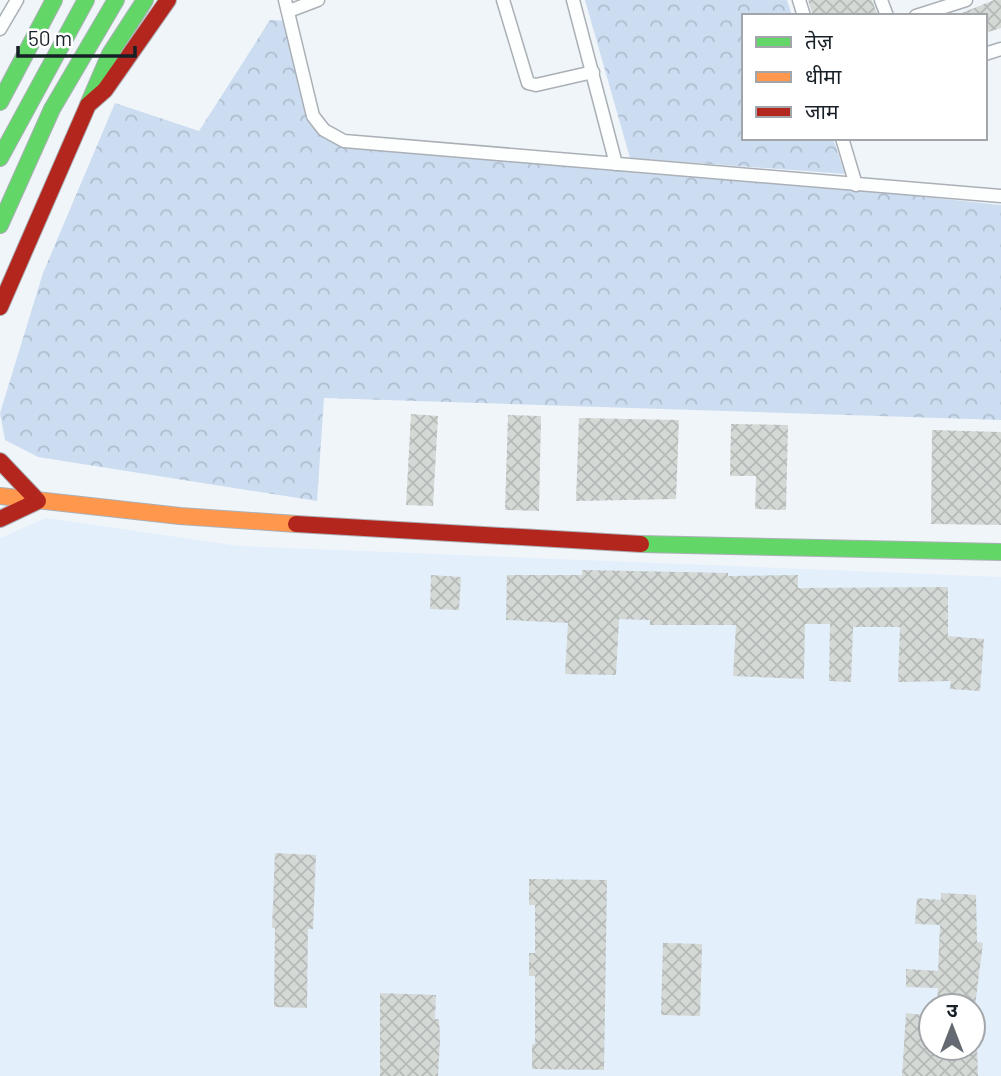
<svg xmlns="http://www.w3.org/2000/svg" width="1001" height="1076" font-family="Barlow,'Noto Sans Devanagari',sans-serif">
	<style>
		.built { fill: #e4effc; fill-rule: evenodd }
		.park { fill: url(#park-crowns) }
		.building { fill: url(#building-cross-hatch) }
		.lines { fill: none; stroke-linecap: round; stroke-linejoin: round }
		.street-casing { stroke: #aab0b6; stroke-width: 15 }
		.fast-casing { stroke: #aab0b6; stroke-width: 18 }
		.slow-casing { stroke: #aab0b6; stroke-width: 18 }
		.jam-casing { stroke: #aab0b6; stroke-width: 18 }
		.street { stroke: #fdfefe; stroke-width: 12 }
		.fast { stroke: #63d668; stroke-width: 16 }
		.slow { stroke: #ff974d; stroke-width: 16 }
		.jam { stroke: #b3261e; stroke-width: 16 }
	</style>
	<defs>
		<pattern id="park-crowns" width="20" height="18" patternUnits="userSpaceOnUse" patternTransform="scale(1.75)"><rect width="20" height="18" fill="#ccddf1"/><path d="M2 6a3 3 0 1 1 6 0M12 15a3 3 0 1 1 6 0" fill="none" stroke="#aebdcf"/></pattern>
		<pattern id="building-cross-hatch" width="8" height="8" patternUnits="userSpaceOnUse" patternTransform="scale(1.75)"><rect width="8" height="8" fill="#d4d9d6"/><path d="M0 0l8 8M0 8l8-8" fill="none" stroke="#b5bab8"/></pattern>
	</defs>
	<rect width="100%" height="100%" fill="#f0f5fa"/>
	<path class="built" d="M 46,518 L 239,546 L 1001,577 L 1001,1076 L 0,1076 L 0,538 ZM 931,1006 L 973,1006 L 973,1048 L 931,1048 Z"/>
	<g class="park">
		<path d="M 585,0 L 787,0 L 792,16 L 744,16 L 744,138 L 833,138 L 845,174 L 630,158 Z"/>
		<path d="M 270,20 L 291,21 L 320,133 L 1001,205 L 1001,420 L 324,398 L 317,501 L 38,457 L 5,440 L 0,413 L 43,273 L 115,103 L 199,131 Z"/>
	</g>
	<g class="building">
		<path d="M 808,0 L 872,0 L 878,16 L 813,16 Z"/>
		<path d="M 994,0 L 1001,0 L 1001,28 L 985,33 L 985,16 L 954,16 Z"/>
		<path d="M 411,414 L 438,416 L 433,506 L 406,505 Z"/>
		<path d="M 508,415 L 541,416 L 539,511 L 505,510 Z"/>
		<path d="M 579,418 L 679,420 L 676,499 L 576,501 Z"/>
		<path d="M 731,424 L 788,425 L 786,510 L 755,509 L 756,476 L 730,476 Z"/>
		<path d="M 932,430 L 1001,432 L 1001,525 L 931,524 Z"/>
		<path d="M 582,570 L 728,573 L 728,576 L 798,575 L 798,588 L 948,587 L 948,636 L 984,639 L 980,691 L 950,689 L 951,681 L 898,682 L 900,627 L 853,627 L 851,682 L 829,681 L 830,624 L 805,624 L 804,679 L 733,676 L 736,625 L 650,625 L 650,620 L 619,619 L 616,675 L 565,674 L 568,623 L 506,620 L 507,575 L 582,575 Z"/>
		<path d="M 431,575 L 461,577 L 459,610 L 430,609 Z"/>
		<path d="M 275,853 L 316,855 L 313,929 L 308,929 L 307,1008 L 274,1007 L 275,928 L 272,928 Z"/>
		<path d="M 529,879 L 607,880 L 604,1070 L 532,1069 L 532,1044 L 535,1044 L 535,976 L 529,976 L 529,953 L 535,953 L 535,905 L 529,905 Z"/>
		<path d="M 941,893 L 976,895 L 977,942 L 983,943 L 975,1006 L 937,1006 L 938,988 L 906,987 L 906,969 L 938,971 L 940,925 L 915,924 L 917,898 L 941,900 Z"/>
		<path d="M 663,943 L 702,944 L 700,1016 L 661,1015 Z"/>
		<path d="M 380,993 L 436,995 L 435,1019 L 439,1019 L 440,1040 L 438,1076 L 380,1076 Z"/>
		<path d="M 906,1013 L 931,1016 L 931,1048 L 977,1048 L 978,1076 L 902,1076 Z"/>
	</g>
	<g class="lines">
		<defs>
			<g id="street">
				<path d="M 285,0 L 313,116 L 324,130 L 344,141 L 1001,196"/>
				<path d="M 503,0 L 528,83 L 536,85 L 593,72"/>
				<path d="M 573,0 L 616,164"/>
				<path d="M 799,0 L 804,16"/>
				<path d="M 881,0 L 887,16"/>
				<path d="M 289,11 L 318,0"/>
				<path d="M 916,16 L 966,0"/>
				<path d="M 0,29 L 17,0"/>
				<path d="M 985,54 L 1001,49"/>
				<path d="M 842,138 L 856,185"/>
			</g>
			<g id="fast">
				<path d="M 0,102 L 54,0"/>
				<path d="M 88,105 L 110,54 L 145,0"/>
				<path d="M 0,158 L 86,0"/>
				<path d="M 0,225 L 52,109 L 116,0"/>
				<path d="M 641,544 L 1001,552"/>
			</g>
			<path id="slow" d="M 0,496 L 180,516 L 296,524"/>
			<g id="jam">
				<path d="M 0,307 L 88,105 L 105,90 L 168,0"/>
				<path d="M 0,461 L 38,501 L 0,519"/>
				<path d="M 296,524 L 641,544"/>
			</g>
		</defs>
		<use href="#street" class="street-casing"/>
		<use href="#fast" class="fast-casing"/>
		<use href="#slow" class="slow-casing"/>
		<use href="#jam" class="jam-casing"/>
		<use href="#street" class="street"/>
		<use href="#fast" class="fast"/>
		<use href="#slow" class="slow"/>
		<use href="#jam" class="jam"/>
	</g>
	<rect x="742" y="14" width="245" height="126" fill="#ffffff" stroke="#a2a5a9" stroke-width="2"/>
	<rect x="756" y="37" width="35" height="10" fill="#63d668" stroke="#a2a5a9" stroke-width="2"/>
	<text x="805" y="49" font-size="21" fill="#171f27">तेज़</text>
	<rect x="756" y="72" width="35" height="10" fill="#ff974d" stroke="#a2a5a9" stroke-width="2"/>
	<text x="805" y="84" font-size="21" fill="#171f27">धीमा</text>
	<rect x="756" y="107" width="35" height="10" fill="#b3261e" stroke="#a2a5a9" stroke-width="2"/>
	<text x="805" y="119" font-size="21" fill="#171f27">जाम</text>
	<g transform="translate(952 1027)"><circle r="33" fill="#ffffff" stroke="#a2a5a9" stroke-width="2"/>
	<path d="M0-5L12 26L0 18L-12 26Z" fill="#636a71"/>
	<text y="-10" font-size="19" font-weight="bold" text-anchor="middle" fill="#171f27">उ</text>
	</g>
	<path d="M18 46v10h117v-10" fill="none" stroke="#171f27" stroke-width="3.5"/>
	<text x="28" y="46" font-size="21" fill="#171f27" stroke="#ffffff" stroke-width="5" paint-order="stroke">50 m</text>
</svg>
